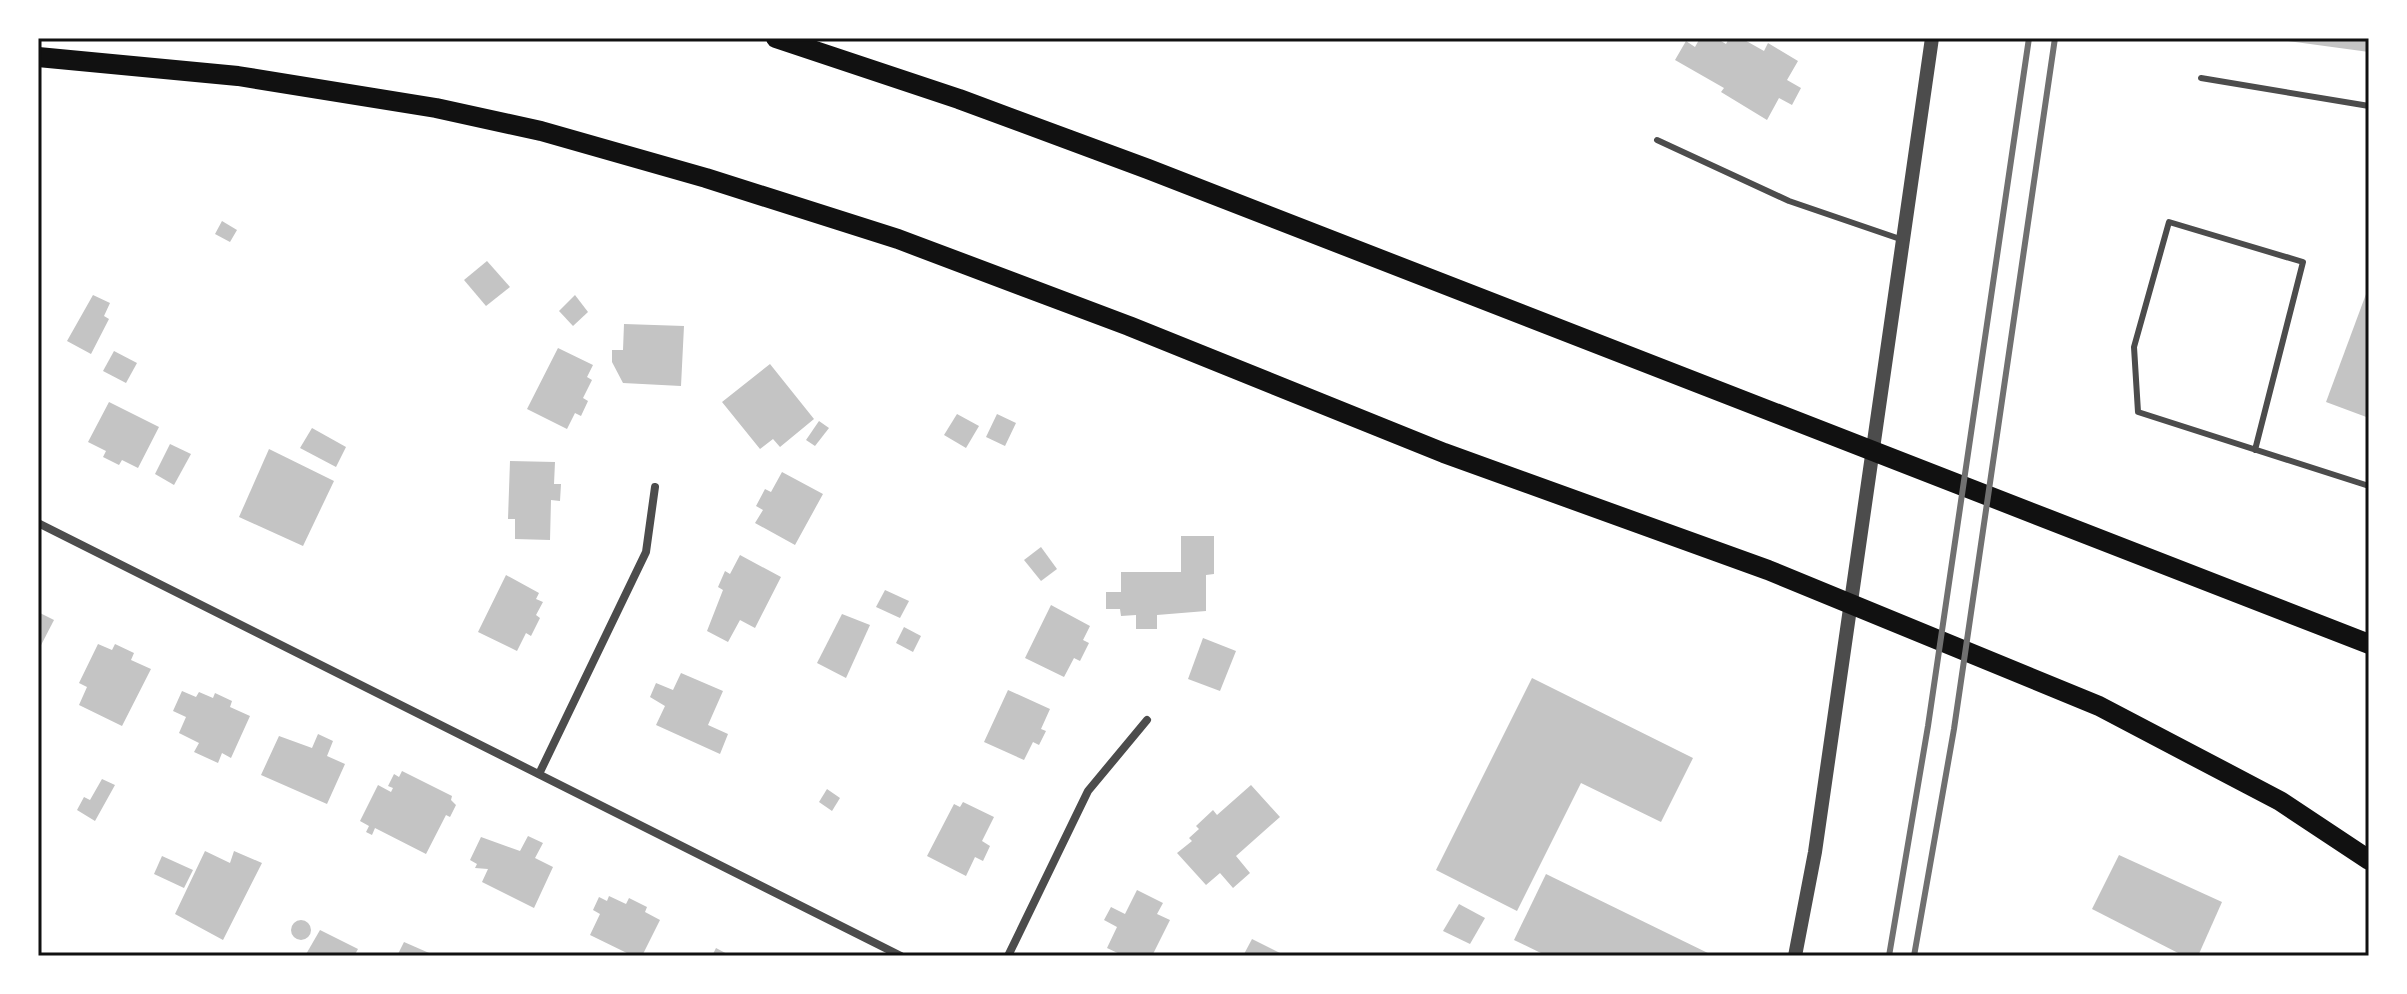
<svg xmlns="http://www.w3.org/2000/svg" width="2407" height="994" font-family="'Source Sans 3',sans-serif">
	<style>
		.building { fill: #c4c4c4 }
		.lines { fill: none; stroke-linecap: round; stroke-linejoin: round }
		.service { stroke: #4c4c4c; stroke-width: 6 }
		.minor { stroke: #4c4c4c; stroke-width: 8 }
		.tertiary { stroke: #4c4c4c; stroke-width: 14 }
		.primary { stroke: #111; stroke-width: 20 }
		.rail { stroke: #707070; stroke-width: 6 }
		.neatline { fill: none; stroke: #111; stroke-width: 3 }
	</style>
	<rect width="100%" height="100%" fill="#fff"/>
	<g class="building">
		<path d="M 1700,38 L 1716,38 L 1726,44 L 1729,38 L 1741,38 L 1764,51 L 1768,43 L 1798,61 L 1787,80 L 1801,88 L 1792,105 L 1779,98 L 1767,120 L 1721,92 L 1724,88 L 1675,60 L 1686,41 L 1695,47 Z"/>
		<path d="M 2280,38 L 2369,38 L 2369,52 L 2280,40 Z"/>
		<path d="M 222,221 L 237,230 L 230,242 L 215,234 Z"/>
		<path d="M 487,261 L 510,287 L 486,306 L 464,280 Z"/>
		<path d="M 2369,286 L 2369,418 L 2326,402 Z"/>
		<path d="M 93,295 L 110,303 L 104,316 L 109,319 L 91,354 L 67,341 Z"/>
		<path d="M 575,295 L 588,312 L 573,326 L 559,311 Z"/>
		<path d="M 624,324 L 684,326 L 681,386 L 623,383 L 612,362 L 612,350 L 623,350 Z"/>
		<path d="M 558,348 L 593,365 L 587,377 L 592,380 L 583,398 L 588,401 L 581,416 L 575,413 L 567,429 L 527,409 Z"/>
		<path d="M 114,351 L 137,363 L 126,383 L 103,371 Z"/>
		<path d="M 770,364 L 814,419 L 780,447 L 773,439 L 760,449 L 722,402 Z"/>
		<path d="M 109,402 L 159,427 L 138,468 L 122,460 L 119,465 L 103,457 L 106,451 L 88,442 Z"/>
		<path d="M 957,414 L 979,426 L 966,448 L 944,435 Z"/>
		<path d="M 997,414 L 1016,423 L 1005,446 L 986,437 Z"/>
		<path d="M 819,421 L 829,428 L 815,446 L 806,440 Z"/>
		<path d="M 312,428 L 346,447 L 336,467 L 300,448 Z"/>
		<path d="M 170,444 L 191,454 L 174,485 L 155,474 Z"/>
		<path d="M 269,449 L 334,481 L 303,546 L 239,517 Z"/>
		<path d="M 510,461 L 555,462 L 554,484 L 561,484 L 560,501 L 551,500 L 550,540 L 515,539 L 515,519 L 508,519 Z"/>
		<path d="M 782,472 L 823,494 L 795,545 L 755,523 L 763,510 L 756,506 L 765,489 L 771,492 Z"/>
		<path d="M 1181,536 L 1214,536 L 1214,574 L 1206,575 L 1206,611 L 1157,615 L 1157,629 L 1136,629 L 1136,615 L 1121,616 L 1120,609 L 1106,609 L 1106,592 L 1121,592 L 1121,572 L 1181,572 Z"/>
		<path d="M 1041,547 L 1057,569 L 1041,581 L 1024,560 Z"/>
		<path d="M 740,555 L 781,577 L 755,628 L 740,620 L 728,642 L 707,631 L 723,590 L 718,587 L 725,571 L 730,574 Z"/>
		<path d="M 506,575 L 539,593 L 536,599 L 543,602 L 536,615 L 540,618 L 531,636 L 526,633 L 517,651 L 478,632 Z"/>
		<path d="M 885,590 L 909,601 L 900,618 L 876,607 Z"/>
		<path d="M 1051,605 L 1090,626 L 1083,640 L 1089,643 L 1080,661 L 1074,658 L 1064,677 L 1025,658 Z"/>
		<path d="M 38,612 L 54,620 L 38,651 Z"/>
		<path d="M 842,614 L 870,625 L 846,678 L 817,663 Z"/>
		<path d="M 904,627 L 921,636 L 913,652 L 896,643 Z"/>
		<path d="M 1203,638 L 1236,651 L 1220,691 L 1188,679 Z"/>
		<path d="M 98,644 L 112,650 L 115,644 L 134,653 L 131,660 L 151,669 L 122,726 L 79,705 L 87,687 L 79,683 Z"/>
		<path d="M 681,673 L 723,691 L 708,725 L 728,734 L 720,754 L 656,725 L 665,706 L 650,697 L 656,683 L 673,690 Z"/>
		<path d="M 1532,678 L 1693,758 L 1661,822 L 1581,783 L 1517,911 L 1436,870 Z"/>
		<path d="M 1008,690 L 1050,709 L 1041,729 L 1046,731 L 1039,745 L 1033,742 L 1024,760 L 984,742 Z"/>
		<path d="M 182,691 L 196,697 L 199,692 L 213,698 L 215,693 L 232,701 L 230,707 L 250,716 L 231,758 L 222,753 L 218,763 L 194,752 L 199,743 L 179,733 L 186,717 L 173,711 Z"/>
		<path d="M 318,734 L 333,741 L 327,756 L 345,764 L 327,804 L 261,775 L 279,736 L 312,748 Z"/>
		<path d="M 402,771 L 452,796 L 451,800 L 456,805 L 450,817 L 446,815 L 426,854 L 375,828 L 372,835 L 366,832 L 369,826 L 360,821 L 378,785 L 391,792 L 393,788 L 388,786 L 394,774 L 399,777 Z"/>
		<path d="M 102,779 L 115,785 L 95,821 L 77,810 L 84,797 L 90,800 Z"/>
		<path d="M 1251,785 L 1280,817 L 1236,856 L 1250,873 L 1233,888 L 1220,873 L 1206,885 L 1177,853 L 1192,841 L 1189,838 L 1199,829 L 1196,826 L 1213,810 L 1217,815 Z"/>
		<path d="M 827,789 L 840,798 L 832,811 L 819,802 Z"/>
		<path d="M 963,802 L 994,817 L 982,841 L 990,846 L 983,861 L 975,857 L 966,876 L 927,856 L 954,804 L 960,807 Z"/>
		<path d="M 528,836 L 543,843 L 535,858 L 553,867 L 534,908 L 482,882 L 488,869 L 475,868 L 477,864 L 470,860 L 481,837 L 520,851 Z"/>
		<path d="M 205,851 L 230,863 L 234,851 L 262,863 L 223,940 L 175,914 Z"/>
		<path d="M 2119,855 L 2222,902 L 2198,956 L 2184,956 L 2092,909 Z"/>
		<path d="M 162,856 L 193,870 L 184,888 L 154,874 Z"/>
		<path d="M 1546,874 L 1714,956 L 1547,956 L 1514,940 Z"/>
		<path d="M 1137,890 L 1163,903 L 1157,914 L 1170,920 L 1152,956 L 1124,956 L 1107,948 L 1117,927 L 1104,920 L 1111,907 L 1125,914 Z"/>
		<path d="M 609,896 L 626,904 L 629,898 L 647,907 L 645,912 L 660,920 L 642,956 L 633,956 L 590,935 L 600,914 L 593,910 L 599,897 L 607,901 Z"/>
		<path d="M 1459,904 L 1485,918 L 1470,944 L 1443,931 Z"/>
		<circle cx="301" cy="930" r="10"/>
		<path d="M 320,930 L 358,949 L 354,956 L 305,956 Z"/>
		<path d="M 1252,939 L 1286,956 L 1243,956 Z"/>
		<path d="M 404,942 L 436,956 L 397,956 Z"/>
		<path d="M 716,948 L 731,956 L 712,956 Z"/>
	</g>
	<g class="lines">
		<g class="service">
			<path d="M 2201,78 L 2369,106"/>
			<path d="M 1657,140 L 1789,201 L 1903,240"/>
			<path d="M 2255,450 L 2303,262 L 2169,222 L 2134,347 L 2138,412 L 2369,486"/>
		</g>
		<g class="minor">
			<path d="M 38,523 L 901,956"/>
			<path d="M 539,774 L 646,552 L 655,487"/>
			<path d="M 1008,956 L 1088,791 L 1147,720"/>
		</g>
		<path class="tertiary" d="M 1795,956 L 1815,852 L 1932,38"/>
		<g class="primary">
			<path d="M 776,38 L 959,99 L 1148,169 L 2369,644"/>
			<path d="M 38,57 L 238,76 L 436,108 L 541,131 L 706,178 L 898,239 L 1129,326 L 1444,453 L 1768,570 L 2099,706 L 2280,801 L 2369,860"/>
		</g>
		<g class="rail">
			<path d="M 1889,956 L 1928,726 L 2029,38"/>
			<path d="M 1914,956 L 1954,729 L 2055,38"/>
		</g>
	</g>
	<rect width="2407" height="994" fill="none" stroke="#ffffff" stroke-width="80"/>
	<rect x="40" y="40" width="2327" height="914" class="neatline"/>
</svg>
